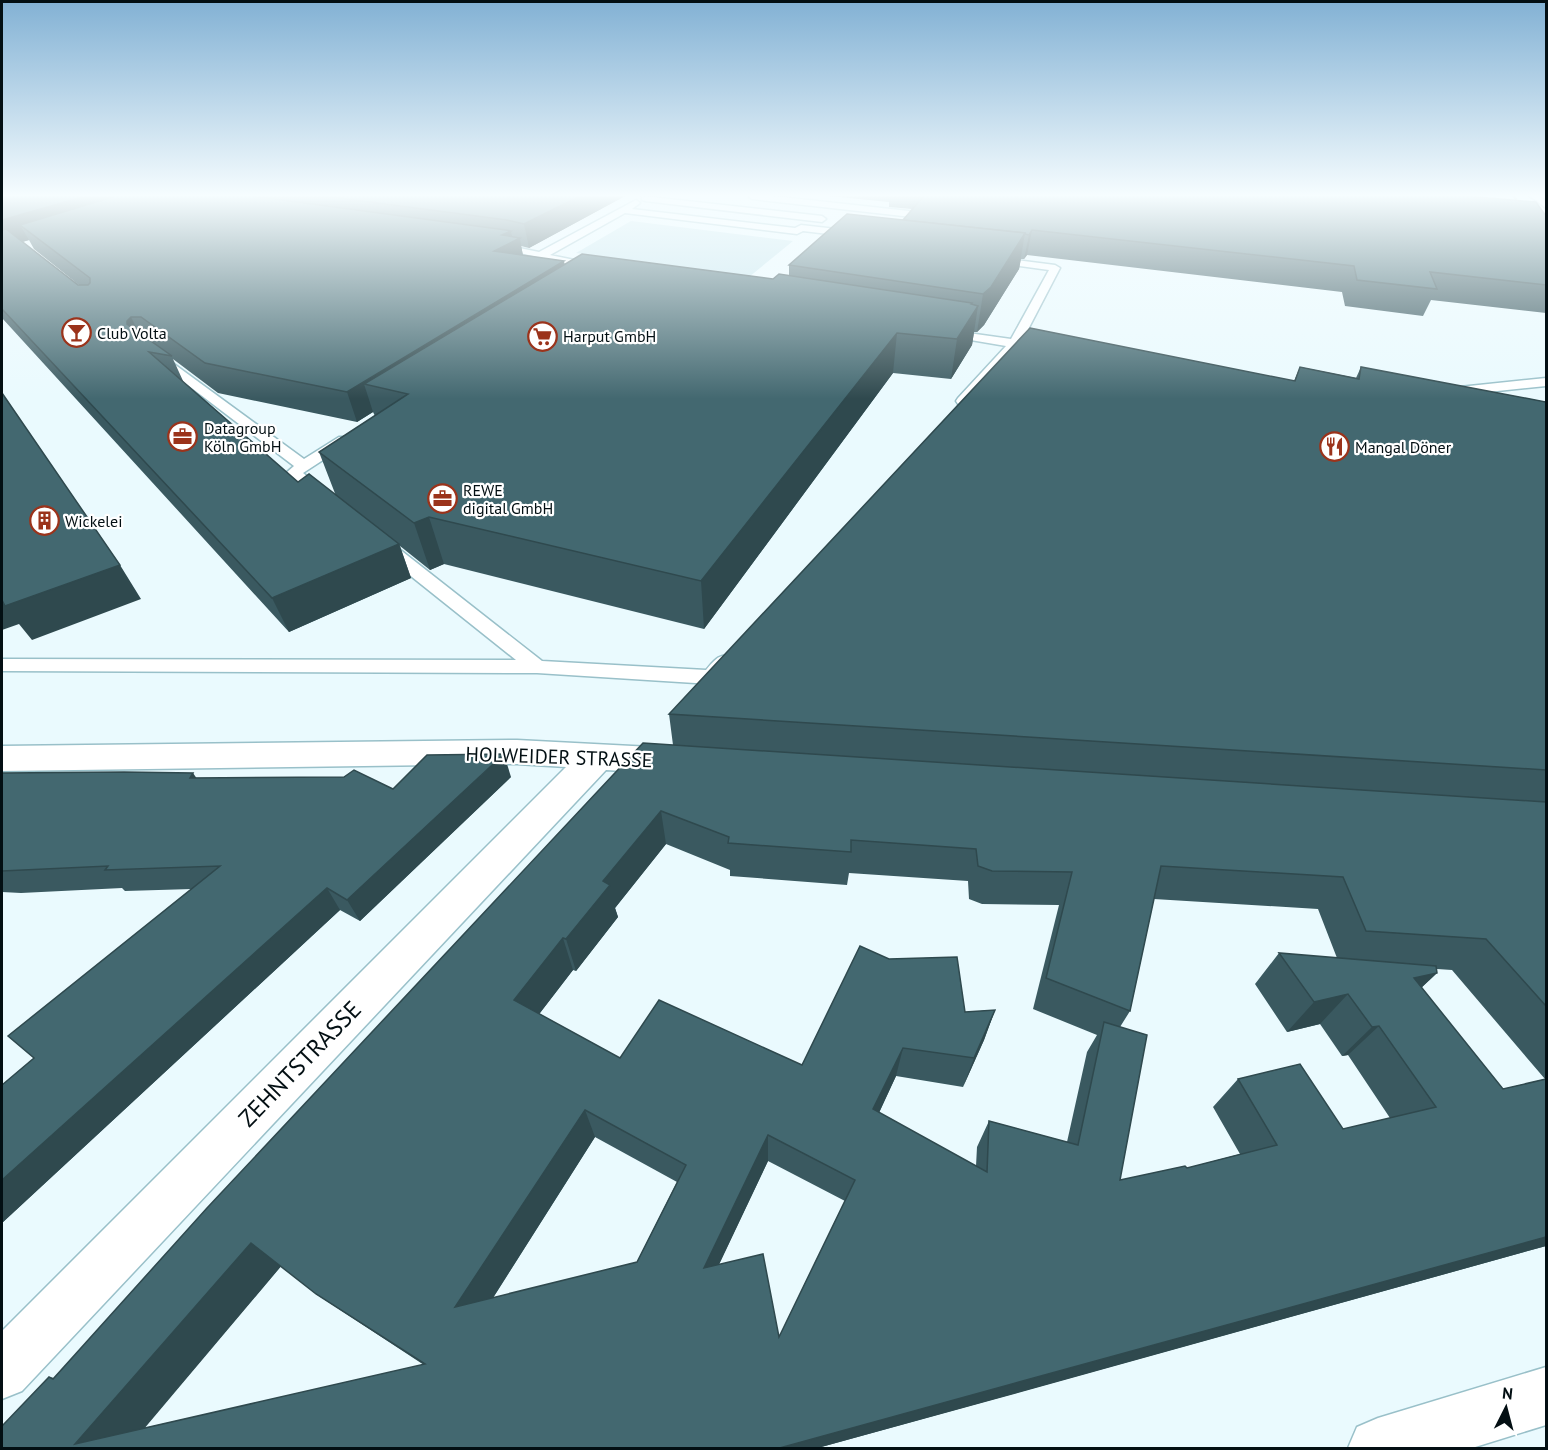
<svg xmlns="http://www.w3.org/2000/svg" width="1548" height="1450" font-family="'PT Sans',sans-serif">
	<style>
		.green { fill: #c3e3eb }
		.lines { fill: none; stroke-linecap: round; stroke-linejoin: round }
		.service-casing { stroke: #99c0c9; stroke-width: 3 }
		.minor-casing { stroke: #99c0c9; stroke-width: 3 }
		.primary-casing { stroke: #99c0c9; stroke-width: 3 }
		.service { fill: #fff; fill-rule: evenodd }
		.minor { fill: #fff; fill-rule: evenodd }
		.primary { fill: #fff; fill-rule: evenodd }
		.rail { stroke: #808e92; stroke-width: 2; stroke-dasharray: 5 3; stroke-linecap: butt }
		.wall { fill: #3a5960; fill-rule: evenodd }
		.shaded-wall { fill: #2f494e }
		.building { fill: #436870; stroke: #2f494e; stroke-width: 1.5; fill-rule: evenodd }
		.labels { text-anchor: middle; stroke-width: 4.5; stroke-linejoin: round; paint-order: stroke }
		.far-poi-label { font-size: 16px; fill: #030f13; stroke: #fff; text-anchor: start }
		.street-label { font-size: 20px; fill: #030f13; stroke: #fff }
		.near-street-label { font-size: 24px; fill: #030f13; stroke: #fff }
	</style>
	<rect width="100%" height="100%" fill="#eafafe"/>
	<path class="green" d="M 631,221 L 793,241 L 749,277 L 576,253 Z"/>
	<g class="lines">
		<defs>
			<g id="service">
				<path d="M 642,196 L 822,216 L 826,219 L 822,222 L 645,201 L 642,200 Z"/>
				<path d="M 748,196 L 772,196 L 918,212 L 922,215 L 906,232 L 901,229 L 912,217 L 752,199 Z"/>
				<path d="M 1530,196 L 1539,196 L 1546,202 L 1546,208 Z"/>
				<path d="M 636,200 L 640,203 L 632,209 L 795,228 L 801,225 L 854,231 L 859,234 L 854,237 L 803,231 L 797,234 L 625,213 L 550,255 L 599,265 L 599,269 L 595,270 L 489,246 L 494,243 L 539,252 Z"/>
				<path d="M 992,257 L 1055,265 L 1060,268 L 1022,341 L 1048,345 L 1050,348 L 1044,352 L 1017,347 L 968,404 L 958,404 L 956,401 L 958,398 L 1006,346 L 947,336 L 941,333 L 947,330 L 1011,339 L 1049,270 L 989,262 L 989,258 Z"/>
				<path d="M 159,353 L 304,459 L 339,437 L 349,437 L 351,440 L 349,443 L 303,473 L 329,494 L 332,497 L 329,500 L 319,500 L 288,476 L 286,473 L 294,466 L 155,360 L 153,357 Z"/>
				<path d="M 1546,378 L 1546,386 L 1450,396 L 1443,392 L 1450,388 Z"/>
				<path d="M 383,540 L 389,541 L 542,661 L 706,670 C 714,661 719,653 732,656 L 735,661 L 718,682 L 711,684 L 537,673 L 2,671 L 2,659 L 516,660 L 377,549 L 375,545 L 377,541 Z"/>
			</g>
			<path id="minor" d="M 517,740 L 671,748 L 683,752 L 688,761 L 683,770 L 671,774 L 606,770 L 22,1391 L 2,1399 L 2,1331 L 566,767 L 517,764 L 2,771 L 2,746 Z"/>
			<path id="primary" d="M 1546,1367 L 1546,1425 L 1472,1448 L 1348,1448 L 1357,1427 L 1378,1418 Z"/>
		</defs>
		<use href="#service" class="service-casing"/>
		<use href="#minor" class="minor-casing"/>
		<use href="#primary" class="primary-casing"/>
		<use href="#service" class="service"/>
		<use href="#minor" class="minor"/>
		<use href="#primary" class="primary"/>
		<path class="rail" d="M 1513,196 L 1526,209"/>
	</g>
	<g class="wall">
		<path d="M 2,196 L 625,196 L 529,248 L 521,246 L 523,255 L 565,264 L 773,279 L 789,276 L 789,265 L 903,220 L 912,209 L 889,207 L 889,202 L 829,196 L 1467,196 L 1546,216 L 1546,313 L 1431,300 L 1423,316 L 1345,306 L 1342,292 L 1027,255 L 1024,259 L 1021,259 L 1019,269 L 984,325 L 977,332 L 974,332 L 972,345 L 951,379 L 893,373 L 704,629 L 444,564 L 430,570 L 400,546 L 411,578 L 289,632 L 2,318 ZM 29,240 L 34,249 L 79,285 L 22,242 ZM 173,359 L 218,393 L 357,422 L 373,412 L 375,416 L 319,452 L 336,496 L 298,482 L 184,383 Z"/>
		<path d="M 1300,367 L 1356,378 L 1361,367 L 1546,402 L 1546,1246 L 814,1449 L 2,1449 L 49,1377 L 54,1378 L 673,745 L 669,714 L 1294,381 ZM 666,844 L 730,870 L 730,876 L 847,885 L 849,873 L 968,881 L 969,899 L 982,904 L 1059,905 L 1033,1009 L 1097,1035 L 1087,1052 L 1067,1142 L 989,1121 L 977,1147 L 976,1166 L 879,1113 L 896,1076 L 963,1087 L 984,1040 L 995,1010 L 965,1012 L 802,1065 L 620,1058 L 539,1014 L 573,970 L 576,971 L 618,917 L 615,908 ZM 1154,899 L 1318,909 L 1337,958 L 1279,953 L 1255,984 L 1287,1032 L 1320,1024 L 1342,1056 L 1348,1055 L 1390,1118 L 1343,1129 L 1238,1079 L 1213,1107 L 1240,1154 L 1187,1168 L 1120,1180 L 1120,1027 L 1130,1011 ZM 1437,969 L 1452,970 L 1545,1079 L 1503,1089 L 1421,988 L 1437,973 ZM 595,1137 L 677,1182 L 637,1262 L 493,1298 ZM 768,1161 L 845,1201 L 779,1337 L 719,1264 ZM 281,1266 L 316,1294 L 424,1365 L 144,1428 Z"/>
		<path d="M 2,773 L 196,778 L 393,789 L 511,777 L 360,921 L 340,910 L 2,1223 L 2,1085 L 34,1058 L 192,889 L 125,891 L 122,888 L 21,893 L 2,892 Z"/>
	</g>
	<g class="shaded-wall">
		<path d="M 86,196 L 147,196 L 20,225 L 29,240 L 2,248 L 2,220 Z"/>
		<path d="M 580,196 L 625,196 L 529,248 L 524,224 Z"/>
		<path d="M 1032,230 L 1027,255 L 1024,259 L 1029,235 Z"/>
		<path d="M 511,231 L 513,241 L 520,238 L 524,263 L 494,251 L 502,235 Z"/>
		<path d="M 1025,233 L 1019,269 L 984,325 L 977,332 L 983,294 Z"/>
		<path d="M 564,261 L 568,287 L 364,384 L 373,412 L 357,422 L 347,392 Z"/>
		<path d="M 972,303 L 970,320 L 978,306 L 972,345 L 951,379 L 957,339 L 971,304 Z"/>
		<path d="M 131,317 L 145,345 L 127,324 L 127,321 Z"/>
		<path d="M 897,333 L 893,373 L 704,629 L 701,581 Z"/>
		<path d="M 429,517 L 444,564 L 430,570 L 414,523 Z"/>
		<path d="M 399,544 L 411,578 L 289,632 L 272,598 Z"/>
		<path d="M 120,565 L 141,599 L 32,640 L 19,624 L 2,630 L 2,598 Z"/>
		<path d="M 504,754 L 511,777 L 360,921 L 347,900 Z"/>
		<path d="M 193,773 L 208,795 L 190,778 Z"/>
		<path d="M 661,811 L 666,844 L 615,908 L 618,917 L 576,971 L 566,939 L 603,881 Z"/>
		<path d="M 327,888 L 340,910 L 2,1223 L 2,1180 Z"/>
		<path d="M 563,938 L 573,970 L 527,1030 L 514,1000 Z"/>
		<path d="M 1437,973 L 1405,1003 L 1414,978 Z"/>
		<path d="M 1348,994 L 1320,1024 L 1287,1032 L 1314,1002 Z"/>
		<path d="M 995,1010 L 984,1040 L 963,1087 L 974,1058 Z"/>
		<path d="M 1379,1026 L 1348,1055 L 1342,1056 L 1372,1027 Z"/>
		<path d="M 903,1048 L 896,1076 L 868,1136 L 873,1109 Z"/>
		<path d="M 585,1110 L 595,1137 L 475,1326 L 455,1307 Z"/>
		<path d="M 768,1135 L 768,1161 L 708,1288 L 704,1268 Z"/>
		<path d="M 1546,1237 L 1546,1246 L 996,1399 L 814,1449 L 776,1449 Z"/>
		<path d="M 251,1243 L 283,1264 L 127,1449 L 75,1444 Z"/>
	</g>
	<g class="building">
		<path d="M 2,196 L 86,196 L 2,220 Z"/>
		<path d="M 116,196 L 253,196 L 506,230 L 511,231 L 502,235 L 520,238 L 494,251 L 564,261 L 347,392 L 205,363 L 141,317 L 131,317 L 127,321 L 127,324 L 172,356 L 149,352 L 298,482 L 309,474 L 399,544 L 272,598 L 2,309 L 2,230 L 6,229 L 78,285 L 88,285 L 90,283 L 90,278 L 20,225 Z"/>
		<path d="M 324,196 L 580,196 L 524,224 L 507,220 Z"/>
		<path d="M 924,196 L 1467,196 L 1536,202 L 1546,216 L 1546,285 L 1430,272 L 1437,289 L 1357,280 L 1354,266 L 1032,230 L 1029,235 L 1025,234 L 1025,233 L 903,220 Z"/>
		<path d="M 847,214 L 1025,233 L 991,287 L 983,294 L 789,265 Z"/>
		<path d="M 582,254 L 773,279 L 779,274 L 972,303 L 971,304 L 978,306 L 957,339 L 897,333 L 701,581 L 429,517 L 414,523 L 319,452 L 408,394 L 364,384 Z"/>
		<path d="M 1030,328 L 1295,381 L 1300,367 L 1359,379 L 1361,367 L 1546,402 L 1546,770 L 669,714 Z"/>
		<path d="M 2,393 L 120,565 L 5,606 L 2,600 Z"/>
		<path d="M 643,743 L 1546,802 L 1546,1006 L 1486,939 L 1366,931 L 1343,877 L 1161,866 L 1130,1011 L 1046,978 L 1072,872 L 992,871 L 978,866 L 976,849 L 851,840 L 851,852 L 728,843 L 729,837 L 661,811 L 603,881 L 610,885 L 566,939 L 563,938 L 514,1000 L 620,1058 L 659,1000 L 802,1065 L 860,946 L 889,959 L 957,957 L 965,1012 L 995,1010 L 974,1058 L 903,1048 L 873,1109 L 987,1172 L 989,1121 L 1078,1145 L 1104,1022 L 1147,1035 L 1120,1180 L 1185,1166 L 1187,1168 L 1277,1145 L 1238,1079 L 1300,1064 L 1343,1129 L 1436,1107 L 1379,1026 L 1372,1027 L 1348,994 L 1314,1002 L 1279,953 L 1436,966 L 1437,973 L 1414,978 L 1503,1089 L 1546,1079 L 1546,1237 L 1012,1384 L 776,1449 L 2,1449 L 2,1426 L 49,1377 L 53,1379 L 207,1208 ZM 585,1110 L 686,1165 L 637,1262 L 455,1307 ZM 768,1135 L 855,1180 L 779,1337 L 763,1254 L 704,1268 ZM 251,1243 L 316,1294 L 425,1364 L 75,1444 Z"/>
		<path d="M 504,754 L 347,900 L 327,888 L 2,1180 L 2,1085 L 34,1058 L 8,1036 L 220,866 L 105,870 L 108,866 L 2,871 L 2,773 L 124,772 L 193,773 L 190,778 L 344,777 L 354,770 L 393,789 L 427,755 Z"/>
	</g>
	<linearGradient id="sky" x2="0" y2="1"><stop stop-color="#82b1d4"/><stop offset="0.49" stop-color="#f6fdff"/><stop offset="1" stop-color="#f6fdff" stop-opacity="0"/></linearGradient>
	<rect width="1548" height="399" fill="url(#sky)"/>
	<defs>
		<symbol id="bar-ring" viewBox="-11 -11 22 22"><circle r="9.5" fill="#fff" stroke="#9b331b" stroke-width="1.5"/><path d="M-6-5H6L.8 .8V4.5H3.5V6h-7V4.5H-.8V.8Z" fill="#9b331b"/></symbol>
		<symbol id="supermarket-ring" viewBox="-11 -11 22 22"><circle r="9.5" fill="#fff" stroke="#9b331b" stroke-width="1.5"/><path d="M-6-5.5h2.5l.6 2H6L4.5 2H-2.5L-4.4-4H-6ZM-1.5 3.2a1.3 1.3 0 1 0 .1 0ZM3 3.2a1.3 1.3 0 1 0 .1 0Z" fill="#9b331b"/></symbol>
		<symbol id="office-ring" viewBox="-11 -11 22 22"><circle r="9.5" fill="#fff" stroke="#9b331b" stroke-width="1.5"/><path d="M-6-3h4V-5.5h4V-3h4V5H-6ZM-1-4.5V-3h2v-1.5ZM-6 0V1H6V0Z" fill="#9b331b"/></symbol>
		<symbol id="restaurant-ring" viewBox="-11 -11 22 22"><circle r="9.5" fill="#fff" stroke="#9b331b" stroke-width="1.5"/><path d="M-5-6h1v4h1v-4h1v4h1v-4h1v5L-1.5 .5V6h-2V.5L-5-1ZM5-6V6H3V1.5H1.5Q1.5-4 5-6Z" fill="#9b331b"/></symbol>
		<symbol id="building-ring" viewBox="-11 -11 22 22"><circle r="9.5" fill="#fff" stroke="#9b331b" stroke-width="1.5"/><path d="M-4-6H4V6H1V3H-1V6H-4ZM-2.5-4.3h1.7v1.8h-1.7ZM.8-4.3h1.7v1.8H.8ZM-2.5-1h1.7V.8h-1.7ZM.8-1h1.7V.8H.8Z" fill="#9b331b"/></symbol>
	</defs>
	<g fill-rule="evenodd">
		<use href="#bar-ring" x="60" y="316" width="33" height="33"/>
		<use href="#supermarket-ring" x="526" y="320" width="33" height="33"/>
		<use href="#office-ring" x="166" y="420" width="33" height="33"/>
		<use href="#restaurant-ring" x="1318" y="430" width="33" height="33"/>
		<use href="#office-ring" x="426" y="482" width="33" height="33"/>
		<use href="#building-ring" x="28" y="504" width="33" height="33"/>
	</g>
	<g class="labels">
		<g class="far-poi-label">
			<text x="97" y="339">Club Volta</text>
			<text x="563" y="342">Harput GmbH</text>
			<text x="204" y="434">Datagroup<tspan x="204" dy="18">Köln GmbH</tspan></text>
			<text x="1355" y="453">Mangal Döner</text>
			<text x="463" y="496">REWE<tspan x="463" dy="18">digital GmbH</tspan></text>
			<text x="65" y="527">Wickelei</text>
		</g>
		<g class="street-label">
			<text transform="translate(559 757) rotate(2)" y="7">HOLWEIDER STRASSE</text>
		</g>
		<g class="near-street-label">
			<text transform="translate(300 1064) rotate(-46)" y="8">ZEHNTSTRASSE</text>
		</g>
	</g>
	<rect width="1548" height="1450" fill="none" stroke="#030f13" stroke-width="6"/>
	<g transform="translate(1506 1408) rotate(6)" stroke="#ffffff" stroke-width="4.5" paint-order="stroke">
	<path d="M0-4.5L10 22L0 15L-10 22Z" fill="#030f13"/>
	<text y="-9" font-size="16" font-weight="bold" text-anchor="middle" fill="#030f13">N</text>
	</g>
</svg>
